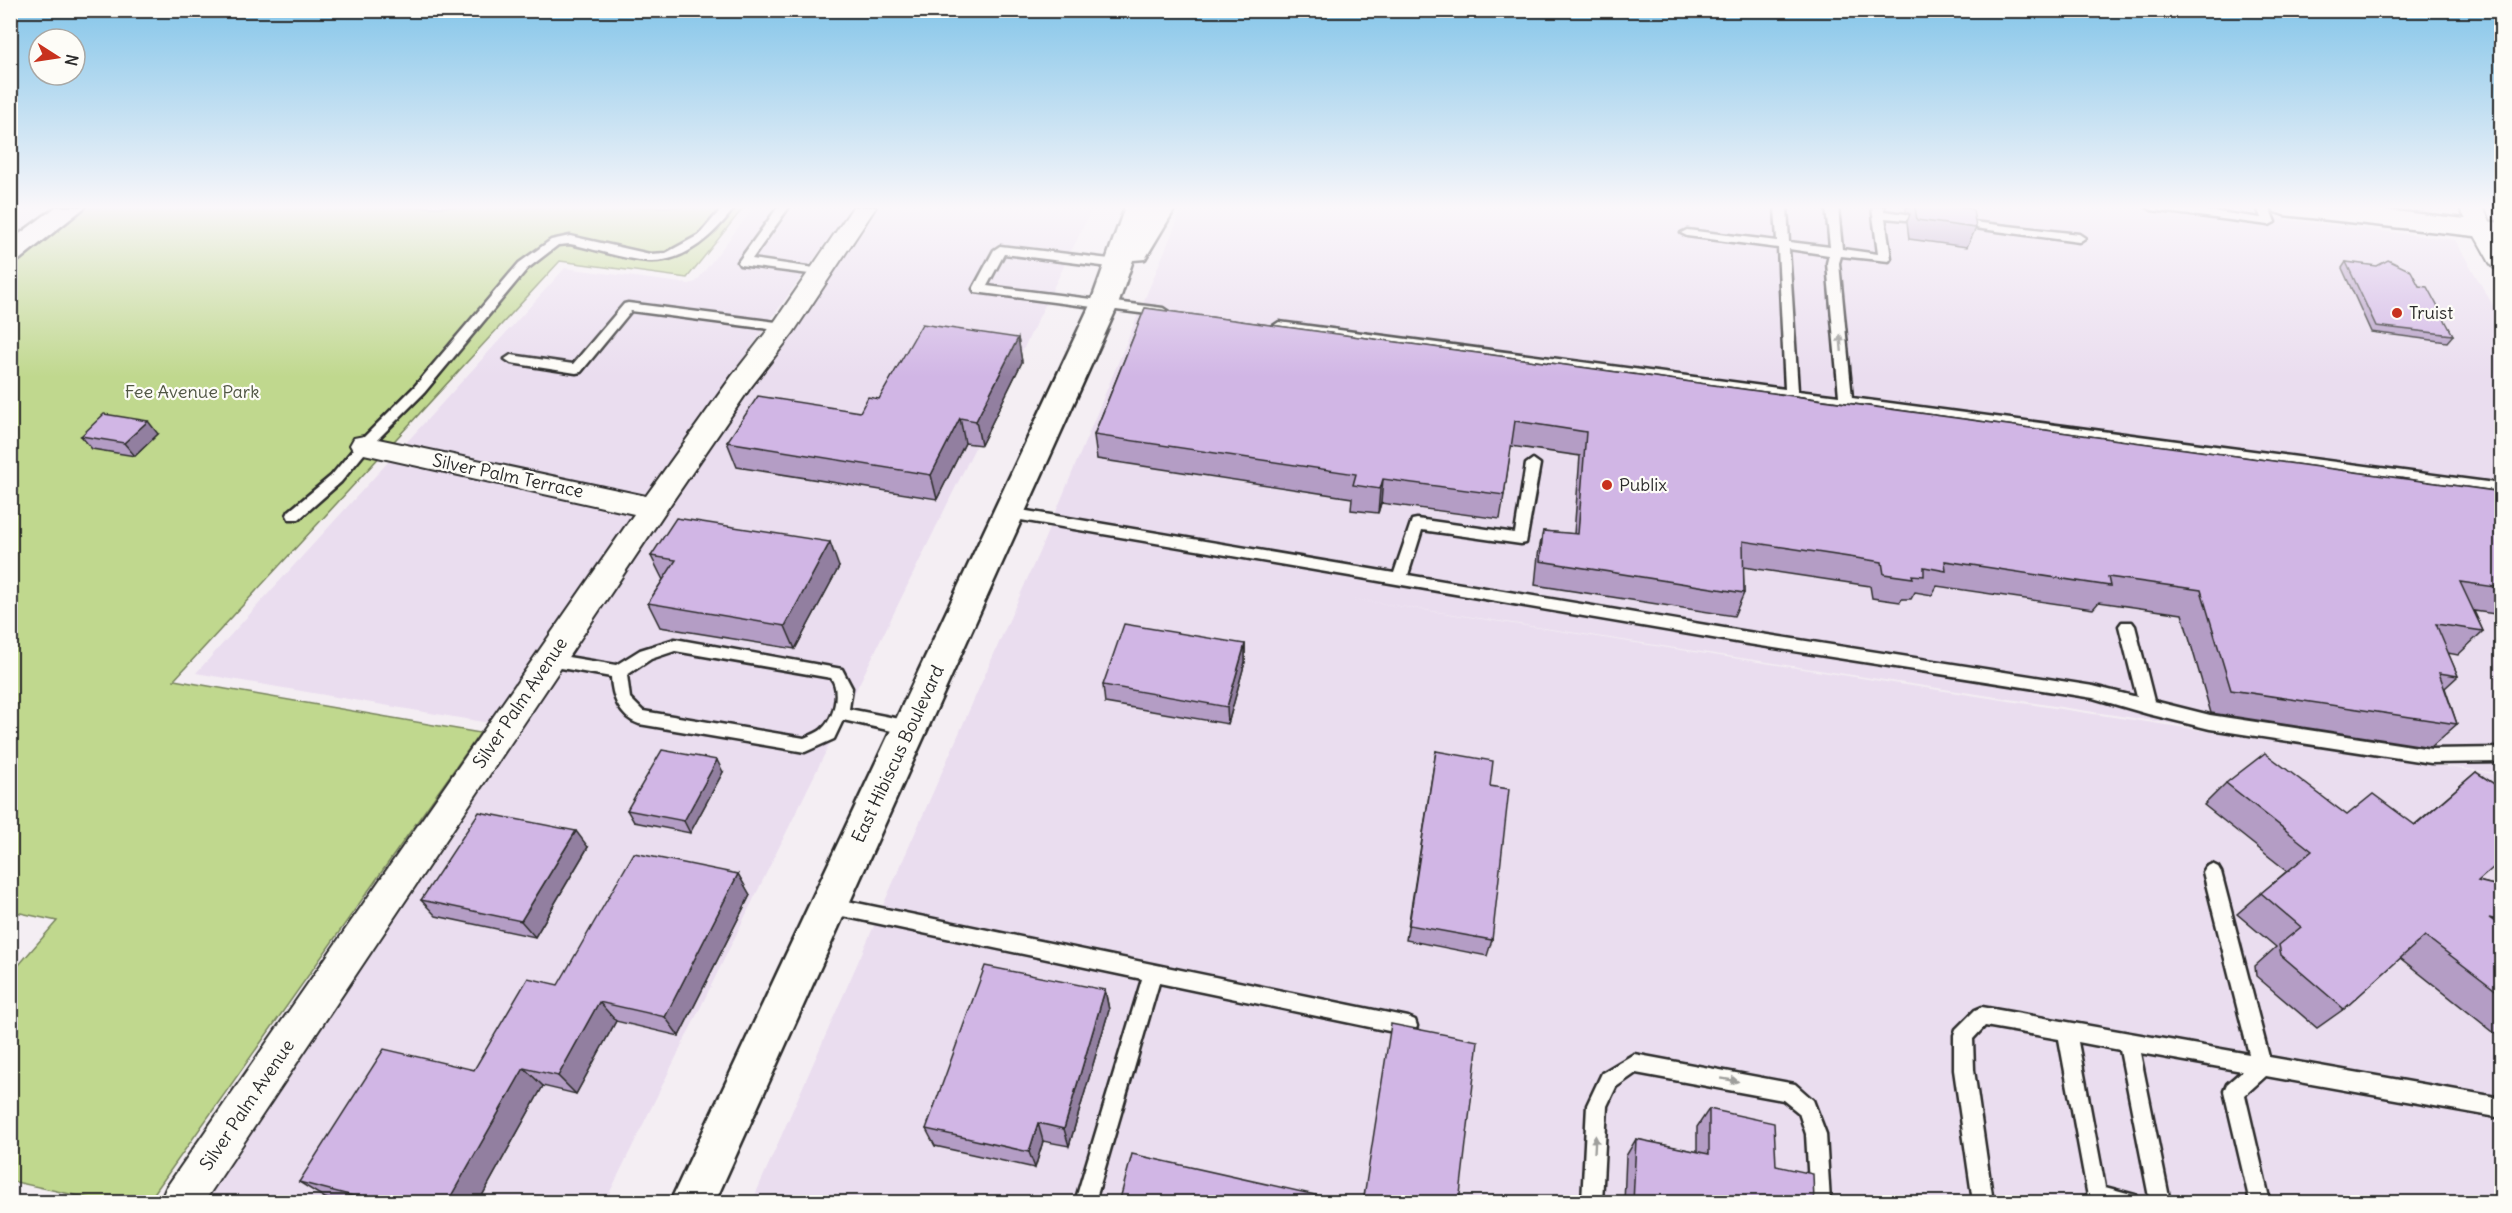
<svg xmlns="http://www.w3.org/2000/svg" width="2512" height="1213" font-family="Delius,sans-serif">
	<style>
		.built { fill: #eaddef }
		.green { fill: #c0d88e; stroke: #76825c; stroke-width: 1.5 }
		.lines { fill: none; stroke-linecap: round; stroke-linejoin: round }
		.lane-casing { stroke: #2b2b2b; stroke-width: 5 }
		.street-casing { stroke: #2b2b2b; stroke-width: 4 }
		.secondary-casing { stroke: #2b2b2b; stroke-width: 5 }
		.lane { fill: #fdfcf7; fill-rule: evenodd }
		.street { fill: #fdfcf7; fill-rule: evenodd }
		.secondary { fill: #fdfcf7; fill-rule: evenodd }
		.wall { fill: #b49dc5; stroke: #2b2b2b; stroke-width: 1.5 }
		.shaded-wall { fill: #927fa0; stroke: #2b2b2b; stroke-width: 1.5 }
		.building { fill: #d1b6e5; stroke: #2b2b2b; stroke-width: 1.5 }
		.oneway { fill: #9e9e9b }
		.poi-dot { fill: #c8321e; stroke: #fdfcf7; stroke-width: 2 }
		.labels { text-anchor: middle; stroke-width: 4.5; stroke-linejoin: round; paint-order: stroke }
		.poi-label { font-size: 18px; fill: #2b2b2b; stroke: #fdfcf7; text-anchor: start }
		.park-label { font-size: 18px; fill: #505644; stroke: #fdfcf7 }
		.street-label { font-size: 18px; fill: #2b2b2b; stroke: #fdfcf7 }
	</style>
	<rect width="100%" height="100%" fill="#f4eef3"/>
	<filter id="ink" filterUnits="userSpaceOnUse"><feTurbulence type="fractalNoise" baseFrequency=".0167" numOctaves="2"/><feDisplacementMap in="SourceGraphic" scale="12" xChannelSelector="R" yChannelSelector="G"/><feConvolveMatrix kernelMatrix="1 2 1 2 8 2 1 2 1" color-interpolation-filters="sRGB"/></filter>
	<g filter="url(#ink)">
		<g class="built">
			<path d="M 754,207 L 851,207 L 646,495 L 405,444 L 565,268 L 689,284 L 696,282 Z"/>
			<path d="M 876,207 L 1093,207 L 605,1202 L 203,1202 L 667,511 Z"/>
			<path d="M 1183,207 L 2183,207 L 2455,240 L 2501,319 L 2501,774 L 1347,598 L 2047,707 L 2501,775 L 2501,1202 L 752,1202 L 1040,550 Z"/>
			<path d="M 389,461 L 633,514 L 489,723 L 196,673 Z"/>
		</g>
		<path class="green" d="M 84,207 L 744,207 L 687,278 L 560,261 L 174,680 L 480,733 L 148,1202 L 106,1202 L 11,1181 L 11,974 L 57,921 L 11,911 L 11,263 Z"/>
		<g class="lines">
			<defs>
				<g id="lane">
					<path d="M 723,207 L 735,207 C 715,234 687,261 652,261 C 633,262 591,248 570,244 L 558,245 L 527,269 L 424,393 L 369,448 L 341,482 L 299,519 L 289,519 L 287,515 L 289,511 L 331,476 L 359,442 L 414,387 L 519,263 L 551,240 L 570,236 L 650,254 L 666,253 L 699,235 Z"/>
					<path d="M 778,207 L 789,207 L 752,259 L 821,269 L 827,273 L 825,276 L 740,265 L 738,262 Z"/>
					<path d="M 1775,207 L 1787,207 L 1789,242 L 1830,247 L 1826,207 L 1838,207 L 1842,249 L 1878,254 L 1872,207 L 1884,207 L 1884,211 L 1906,214 L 1912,217 L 1906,220 L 1885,218 L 1891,258 L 1889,261 L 1841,256 L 1839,263 L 1852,398 L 2502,484 L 2502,494 L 1279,330 L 1273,326 L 1279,322 L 1785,389 L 1778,248 L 1687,236 L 1681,233 L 1687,230 L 1777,241 ZM 1789,249 L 1829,255 L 1827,263 L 1839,396 L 1798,391 Z"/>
					<path d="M 2147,207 L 2182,207 L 2261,218 L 2257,207 L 2269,207 L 2275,222 L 2269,225 L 2152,210 Z"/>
					<path d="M 1964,221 L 2079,234 L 2085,238 L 2079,242 L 1960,226 L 1960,222 Z"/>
					<path d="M 1000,246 L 1118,260 L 1124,264 L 1118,268 L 1004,254 L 987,286 L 1163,308 L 1169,312 L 1163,316 L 975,292 L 973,289 L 994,250 Z"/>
					<path d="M 628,303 L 784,323 L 790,327 L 784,331 L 631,311 L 581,372 L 576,373 L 511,363 L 505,359 L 511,355 L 573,364 L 624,304 Z"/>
					<path d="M 1533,459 L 1540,464 L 1526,543 L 1521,544 L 1422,530 L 1408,575 L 1742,631 L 2093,686 L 2137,697 L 2119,626 L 2122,622 L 2132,622 L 2135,626 L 2154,701 L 2210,715 L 2431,749 L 2502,748 L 2502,762 L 2431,763 L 2210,729 L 2148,714 L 2093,698 L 1742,643 L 1009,518 L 1002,513 L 1009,508 L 1394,573 L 1412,520 L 1417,519 L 1515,533 L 1526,464 Z"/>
					<path d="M 675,639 L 842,669 L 852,688 L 849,709 L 910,721 L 916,723 L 918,728 L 916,733 L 910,735 L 843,720 L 834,739 L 805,752 L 639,724 C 619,717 612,696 611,677 L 550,666 L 545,664 L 542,660 L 545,656 L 550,654 L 616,665 L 640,650 ZM 675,651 L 831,678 C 841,691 834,719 822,729 C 818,733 809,736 804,738 L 643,711 L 630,698 L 627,675 L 651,659 Z"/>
					<path d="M 2212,864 L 2218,867 L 2221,872 L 2269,1057 L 2502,1098 L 2502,1118 L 2266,1076 L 2245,1095 L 2270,1202 L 2250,1202 L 2224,1091 L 2227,1084 L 2242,1071 L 2140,1053 L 2170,1202 L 2150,1202 L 2120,1050 L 2078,1042 L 2105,1187 L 2135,1195 L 2138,1202 L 2089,1202 L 2059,1039 L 1985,1026 L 1973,1039 L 1974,1070 L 1993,1202 L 1973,1202 L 1954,1070 L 1954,1035 L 1956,1029 L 1975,1010 L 1982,1007 L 2249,1054 L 2203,872 L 2206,867 Z"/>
					<path d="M 828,897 L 1408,1017 L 1415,1020 L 1417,1026 L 1415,1032 L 1408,1035 L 1159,983 L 1095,1202 L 1075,1202 L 1142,979 L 828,913 L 822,911 L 819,905 L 822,899 Z"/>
					<path d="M 1634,1054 L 1795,1084 L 1813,1100 L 1826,1134 L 1830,1202 L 1810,1202 L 1806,1134 L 1799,1113 L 1783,1100 L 1636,1073 L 1616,1087 L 1607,1106 L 1602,1202 L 1582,1202 L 1587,1105 L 1602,1073 Z"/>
				</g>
				<g id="street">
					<path d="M 853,207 L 876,207 L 793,333 L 750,388 L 663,515 L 204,1202 L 160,1202 L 166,1188 L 634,514 L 364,454 L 354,452 L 350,445 L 354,438 L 364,436 L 646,496 L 732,376 L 775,321 Z"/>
					<path d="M 2459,207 L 2482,207 L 2502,242 L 2502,270 L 2494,268 L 2490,263 Z"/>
				</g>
				<g id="secondary">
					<path d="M 56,207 L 85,207 L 19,260 L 10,262 L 10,241 Z"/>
					<path d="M 1125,207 L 1150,207 L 1149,210 L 1151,207 L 1176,207 L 1145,259 L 1133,260 L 1118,305 L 715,1202 L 670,1202 L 1090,305 Z"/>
					<path d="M 2272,207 L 2357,207 L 2502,223 L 2502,239 L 2284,215 L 2275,212 Z"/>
				</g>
			</defs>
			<use href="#lane" class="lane-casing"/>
			<use href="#street" class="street-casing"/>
			<use href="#secondary" class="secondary-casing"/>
			<use href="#lane" class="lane"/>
			<use href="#street" class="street"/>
			<use href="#secondary" class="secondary"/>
		</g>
		<g class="wall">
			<path d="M 1906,207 L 1968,207 L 1976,228 L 1967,247 L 1909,239 L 1907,222 L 1910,214 L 1906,212 Z"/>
			<path d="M 2346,262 L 2419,286 L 2453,335 L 2447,342 L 2371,332 L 2342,268 Z"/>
			<path d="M 1145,308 L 2502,492 L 2502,615 L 2474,611 L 2483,631 L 2458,655 L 2448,653 L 2458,676 L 2445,688 L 2457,724 L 2431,747 L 2211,713 L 2182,614 L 2099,602 L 2093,609 L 1937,586 L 1932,595 L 1915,592 L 1911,599 L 1902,599 L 1900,602 L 1872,598 L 1870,586 L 1743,567 L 1744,593 L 1734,616 L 1535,585 L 1538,555 L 1543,531 L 1574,534 L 1580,456 L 1511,446 L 1504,495 L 1500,519 L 1381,503 L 1378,513 L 1351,510 L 1352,498 L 1097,459 L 1094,435 Z"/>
			<path d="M 1018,338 L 1022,362 L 981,445 L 965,443 L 937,499 L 737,467 L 727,442 L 860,412 L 879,399 Z"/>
			<path d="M 158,434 L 135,456 L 92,449 L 81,436 Z"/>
			<path d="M 651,556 L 839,567 L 795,649 L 660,627 L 648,603 L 663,580 Z"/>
			<path d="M 1245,644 L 1245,662 L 1228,724 L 1105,703 L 1103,685 Z"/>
			<path d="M 1436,751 L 1490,786 L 1492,940 L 1487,956 L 1406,940 Z"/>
			<path d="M 723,772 L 690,833 L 634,822 L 627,810 Z"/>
			<path d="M 2476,772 L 2478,881 L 2502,887 L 2502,1039 L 2400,958 L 2344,1009 L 2317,1028 L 2256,976 L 2255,966 L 2276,947 L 2237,914 L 2287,871 L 2204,805 L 2226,783 L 2347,815 L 2414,825 Z"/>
			<path d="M 588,847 L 535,937 L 436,916 L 421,900 Z"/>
			<path d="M 738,874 L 750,895 L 679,1036 L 616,1021 L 576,1094 L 543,1086 L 478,1203 L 341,1203 L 325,1198 L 299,1182 L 474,1070 L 558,985 Z"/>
			<path d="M 1105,990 L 1109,1010 L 1069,1146 L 1043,1141 L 1035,1168 L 935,1146 L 926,1129 Z"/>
			<path d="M 1709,1109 L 1776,1166 L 1814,1203 L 1624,1203 L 1626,1156 L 1636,1139 L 1697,1152 L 1697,1127 Z"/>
		</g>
		<g class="shaded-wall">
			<path d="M 1018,338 L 1022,362 L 981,445 L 976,421 Z"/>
			<path d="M 960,418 L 965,443 L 937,499 L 931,475 Z"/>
			<path d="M 148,421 L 158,434 L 135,456 L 124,443 Z"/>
			<path d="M 1383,479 L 1381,503 L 1378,513 L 1380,489 Z"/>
			<path d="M 830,542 L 839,567 L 795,649 L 785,626 Z"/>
			<path d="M 1245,644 L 1245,662 L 1228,724 L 1227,707 Z"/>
			<path d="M 717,760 L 723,772 L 690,833 L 684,821 Z"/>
			<path d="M 576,831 L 588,847 L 535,937 L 521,921 Z"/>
			<path d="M 738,874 L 750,895 L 679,1036 L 665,1017 Z"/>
			<path d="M 1105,990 L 1109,1010 L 1069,1146 L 1064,1129 Z"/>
			<path d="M 599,1002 L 616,1021 L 576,1094 L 558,1076 Z"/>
			<path d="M 524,1068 L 543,1086 L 478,1203 L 447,1203 Z"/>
			<path d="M 1038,1123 L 1043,1141 L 1035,1168 L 1029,1152 Z"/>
		</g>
		<g class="building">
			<path d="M 1915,207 L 1966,207 L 1973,210 L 1976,228 L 1917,220 Z"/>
			<path d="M 2388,260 L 2411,271 L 2419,286 L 2427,287 L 2453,335 L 2376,326 L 2346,262 L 2377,266 Z"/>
			<path d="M 1145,308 L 2502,492 L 2502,588 L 2460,582 L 2483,631 L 2436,624 L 2458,676 L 2439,673 L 2457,724 L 2231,690 L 2201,590 L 2108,577 L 2110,586 L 1945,561 L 1946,571 L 1924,567 L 1924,576 L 1912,575 L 1913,578 L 1884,574 L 1882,562 L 1743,541 L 1744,593 L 1540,561 L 1543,531 L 1578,534 L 1586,432 L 1515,421 L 1504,495 L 1383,479 L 1380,489 L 1353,485 L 1356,474 L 1094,435 Z"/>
			<path d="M 922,324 L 1018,338 L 976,421 L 960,418 L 931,475 L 727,442 L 758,396 L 860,412 L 868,397 L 879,399 Z"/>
			<path d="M 104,414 L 148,421 L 124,443 L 81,436 Z"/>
			<path d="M 676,518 L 830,542 L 785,626 L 648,603 L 676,560 L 651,556 Z"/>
			<path d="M 1124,624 L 1245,644 L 1227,707 L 1103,685 Z"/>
			<path d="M 662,750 L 717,760 L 684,821 L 627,810 Z"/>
			<path d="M 1436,751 L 1493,761 L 1490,786 L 1509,789 L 1492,940 L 1409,925 Z"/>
			<path d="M 2265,753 L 2347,815 L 2373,794 L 2415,825 L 2476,772 L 2502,789 L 2502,860 L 2478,881 L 2502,887 L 2502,921 L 2489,918 L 2502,927 L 2502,995 L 2425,936 L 2344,1009 L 2281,955 L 2279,945 L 2301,927 L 2261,893 L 2312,851 L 2226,783 Z"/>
			<path d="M 479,812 L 576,831 L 521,921 L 421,900 Z"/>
			<path d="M 634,853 L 738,874 L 665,1017 L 599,1002 L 558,1076 L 524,1068 L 447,1203 L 380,1203 L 299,1182 L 384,1049 L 474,1070 L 528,978 L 558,985 Z"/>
			<path d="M 985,966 L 1105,990 L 1064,1129 L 1038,1123 L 1029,1152 L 926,1129 Z"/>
			<path d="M 1391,1024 L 1478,1041 L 1459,1203 L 1363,1203 Z"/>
			<path d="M 1709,1109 L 1774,1123 L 1776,1166 L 1813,1174 L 1814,1203 L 1633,1203 L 1636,1139 L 1709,1154 Z"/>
			<path d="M 1132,1154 L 1351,1203 L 1119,1203 Z"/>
		</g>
		<defs><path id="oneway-solid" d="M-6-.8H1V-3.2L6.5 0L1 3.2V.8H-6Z" transform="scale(1.5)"/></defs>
		<g class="oneway">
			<use href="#oneway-solid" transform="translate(1841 343) rotate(-95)"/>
			<use href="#oneway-solid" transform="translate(1730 1080) rotate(10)"/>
			<use href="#oneway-solid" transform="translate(1595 1144) rotate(-87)"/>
		</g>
	</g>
	<linearGradient id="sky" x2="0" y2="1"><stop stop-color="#84c5e9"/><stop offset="0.55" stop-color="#faf7fa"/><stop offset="1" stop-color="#faf7fa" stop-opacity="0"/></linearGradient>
	<rect width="2512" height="377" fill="url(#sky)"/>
	<g class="poi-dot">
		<circle cx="2397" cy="313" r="6"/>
		<circle cx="1607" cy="485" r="6"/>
	</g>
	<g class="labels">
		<g class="poi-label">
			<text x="2409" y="319">Truist</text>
			<text x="1619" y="491">Publix</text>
		</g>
		<g class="park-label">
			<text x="192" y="398">Fee Avenue Park</text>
		</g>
		<g class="street-label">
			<text transform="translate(508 476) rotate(12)" y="6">Silver Palm Terrace</text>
			<text transform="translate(520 703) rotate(-56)" y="6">Silver Palm Avenue</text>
			<text transform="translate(898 754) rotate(-65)" y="6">East Hibiscus Boulevard</text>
			<text transform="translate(247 1105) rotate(-56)" y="6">Silver Palm Avenue</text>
		</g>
	</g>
	<rect width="2512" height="1213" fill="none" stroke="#fdfcf7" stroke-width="36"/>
	<rect x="18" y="18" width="2476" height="1177" fill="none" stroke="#2b2b2b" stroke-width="2" filter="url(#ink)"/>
	<g transform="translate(57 57) rotate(102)"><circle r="28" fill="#fdfcf7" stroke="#a9a8a5" stroke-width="1.5"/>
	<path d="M0-4.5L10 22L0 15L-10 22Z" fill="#c8321e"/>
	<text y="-9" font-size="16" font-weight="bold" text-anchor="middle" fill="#2b2b2b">N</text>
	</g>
</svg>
